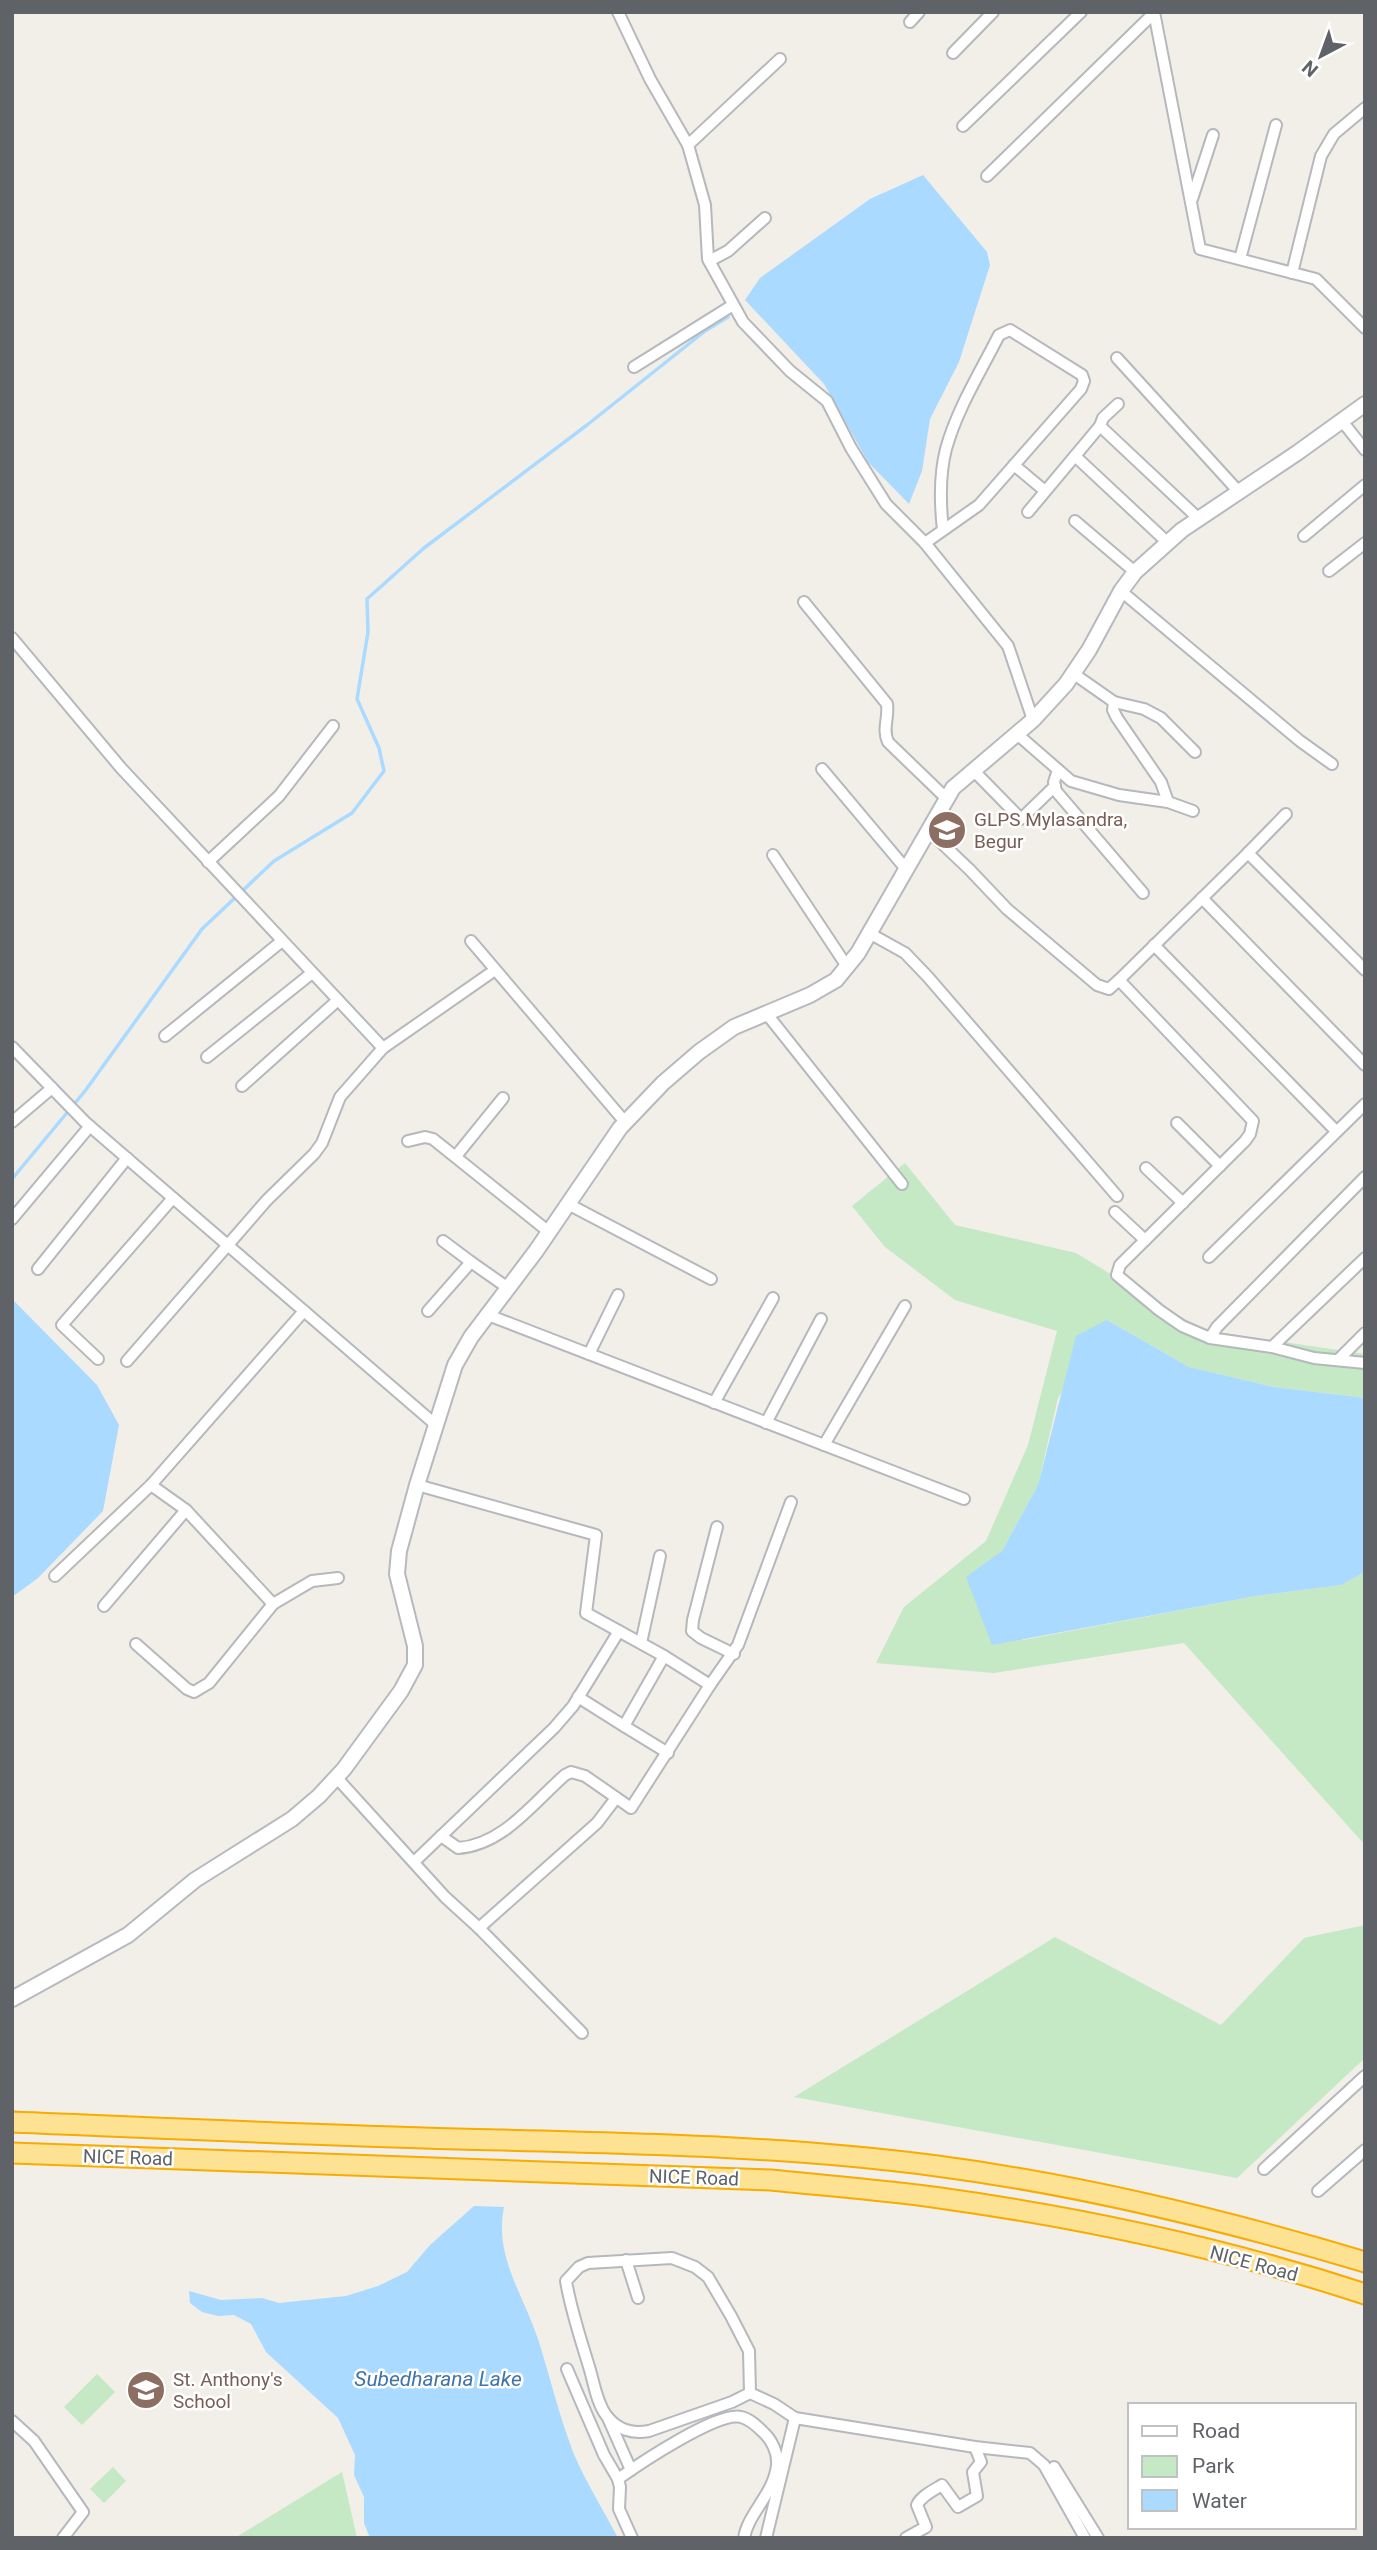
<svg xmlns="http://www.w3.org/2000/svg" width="1377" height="2550" font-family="Roboto,sans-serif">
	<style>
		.green { fill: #c5e8c5 }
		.water { fill: #aadaff }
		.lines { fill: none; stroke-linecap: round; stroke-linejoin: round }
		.stream { stroke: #aadaff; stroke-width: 3.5 }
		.street-casing { stroke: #b5b8bc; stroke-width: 14 }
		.secondary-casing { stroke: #b6babf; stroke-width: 18 }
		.highway-casing { stroke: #f9ab00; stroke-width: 23 }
		.street { stroke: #fff; stroke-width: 10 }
		.secondary { stroke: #fff; stroke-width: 14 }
		.highway { stroke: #fde293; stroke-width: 19 }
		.labels { text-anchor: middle; stroke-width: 5; stroke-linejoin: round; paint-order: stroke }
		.education-label { font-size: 19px; fill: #785e54; stroke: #fff; text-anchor: start }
		.street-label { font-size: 19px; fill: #5f6368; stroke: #fff }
		.water-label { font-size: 21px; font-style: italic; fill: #4174aa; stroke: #fff }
	</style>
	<rect width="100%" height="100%" fill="#f1efe8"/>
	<g class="green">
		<path d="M 905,1163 L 955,1225 L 1076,1253 L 1203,1330 L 1365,1354 L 1365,1398 L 1274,1387 L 1189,1367 L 1107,1320 L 1058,1398 L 1038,1485 L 1002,1551 L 1023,1640 L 1256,1596 L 1341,1585 L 1365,1572 L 1365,1845 L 1184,1643 L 994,1673 L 876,1663 L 904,1607 L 986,1541 L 1028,1445 L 1057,1331 L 955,1300 L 885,1247 L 852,1206 Z"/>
		<path d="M 1365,1925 L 1365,2058 L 1237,2178 L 794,2097 L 1055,1937 L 1221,2025 L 1304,1938 Z"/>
		<path d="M 97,2374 L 115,2392 L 82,2425 L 64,2407 Z"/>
		<path d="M 113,2467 L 126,2481 L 104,2503 L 90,2489 Z"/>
		<path d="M 342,2472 L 357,2538 L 236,2538 L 238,2536 Z"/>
	</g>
	<g class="water">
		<path d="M 923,175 L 987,252 L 990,265 L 959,362 L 930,419 L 922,471 L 909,504 L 868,462 L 824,384 L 745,300 L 760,278 L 870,199 Z"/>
		<path d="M 12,1299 L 97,1385 L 119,1425 L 103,1511 L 38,1578 L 12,1597 Z"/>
		<path d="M 1107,1320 L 1189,1367 L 1274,1387 L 1365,1398 L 1365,1572 L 1341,1585 L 1256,1596 L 992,1645 L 966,1577 L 1002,1551 L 1038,1485 L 1076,1336 Z"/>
		<path d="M 474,2206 L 504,2207 C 494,2256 523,2294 538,2339 C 550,2377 559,2415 573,2452 C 585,2481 603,2509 618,2538 L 370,2538 L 364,2523 L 364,2497 L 354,2475 L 355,2455 L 338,2418 L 266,2352 L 251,2324 L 234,2315 L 218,2316 L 202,2312 L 190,2303 L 189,2291 L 221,2300 L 262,2298 L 279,2303 L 346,2296 L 378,2286 L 407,2272 L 430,2245 Z"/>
	</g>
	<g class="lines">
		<path class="stream" d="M 12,1179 L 85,1091 L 202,929 L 274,861 L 352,813 L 384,771 L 379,748 L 357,699 L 368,632 L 367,599 L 424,548 L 587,425 L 705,331 L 728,317"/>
		<defs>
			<g id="street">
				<path d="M 618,12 L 650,79 L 688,145 L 705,205 L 708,259 L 743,322 L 790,371 L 827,401 L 851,448 L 886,504 L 925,543 L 1008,646 L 1033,720"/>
				<path d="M 1154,12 L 1200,249 L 1316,279 L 1365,328"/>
				<path d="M 910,22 L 919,12"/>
				<path d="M 953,53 L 993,12"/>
				<path d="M 963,126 L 1081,12"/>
				<path d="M 688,145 L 780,59"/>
				<path d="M 987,176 L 1154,13"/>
				<path d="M 1192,199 L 1213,135"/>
				<path d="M 1240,259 L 1276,125"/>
				<path d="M 709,261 L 728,251 L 765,218"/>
				<path d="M 1292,273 L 1321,156 L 1334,134 L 1365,108"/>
				<path d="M 1117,358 L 1239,492"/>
				<path d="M 634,367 L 733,305"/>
				<path d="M 1342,421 L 1365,450"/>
				<path d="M 1100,426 L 1199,519"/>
				<path d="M 1075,456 L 1167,542"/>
				<path d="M 1014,465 L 1045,491"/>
				<path d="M 1028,512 L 1100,426 L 1103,418 L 1118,404"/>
				<path d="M 1075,521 L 1135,572"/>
				<path d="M 1304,536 L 1365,485"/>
				<path d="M 925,543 L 979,505 L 1081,389 L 1084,381 L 1082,375 L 1010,330 L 999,335 C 981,371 957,409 946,449 C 939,476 940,503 943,530"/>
				<path d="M 1329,571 L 1365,543"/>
				<path d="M 1121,591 L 1300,741 L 1332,764"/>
				<path d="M 804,602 L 887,704 C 889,718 882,729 888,742 L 947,799"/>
				<path d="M 12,638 L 121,768 L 383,1048"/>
				<path d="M 1074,674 L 1114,702 L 1144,709 L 1161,718 L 1195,752"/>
				<path d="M 1114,702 L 1113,710 L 1117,718 L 1161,782 L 1168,802"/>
				<path d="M 1017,734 L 1071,781 L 1119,795 L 1168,802 L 1193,811"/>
				<path d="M 822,769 L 906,869"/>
				<path d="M 1058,770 L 1054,782 L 1056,791 L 1143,893"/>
				<path d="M 974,771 L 1021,819 L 1055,786"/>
				<path d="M 929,831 L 969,869 L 1007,909 L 1097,985 L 1109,989 L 1119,980 L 1248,853 L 1365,970"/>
				<path d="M 1248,853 L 1286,814"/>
				<path d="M 773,855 L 848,968"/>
				<path d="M 208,862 L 279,796 L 333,726"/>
				<path d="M 1202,898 L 1365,1065"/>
				<path d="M 869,933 L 905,953 L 928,977 L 1117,1196"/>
				<path d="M 471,941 L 625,1122"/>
				<path d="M 1154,945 L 1336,1131"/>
				<path d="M 1119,980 L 1253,1121 L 1250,1134 L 1245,1141 L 1120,1265 L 1117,1275 L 1159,1310 L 1182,1326 L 1210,1338 L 1272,1347 L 1314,1358 L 1365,1363"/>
				<path d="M 766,1013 L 902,1184"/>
				<path d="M 165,1036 L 282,941"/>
				<path d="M 12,1047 L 85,1122 L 436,1425"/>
				<path d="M 207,1057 L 312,973"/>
				<path d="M 242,1086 L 338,1000"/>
				<path d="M 12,1122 L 52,1088"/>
				<path d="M 1177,1123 L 1220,1166"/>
				<path d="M 408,1141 L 425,1137 L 433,1139 L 549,1232"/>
				<path d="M 456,1156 L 503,1098"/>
				<path d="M 1146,1168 L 1183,1203"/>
				<path d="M 568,1204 L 711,1279"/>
				<path d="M 1115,1212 L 1145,1240"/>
				<path d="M 12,1219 L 90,1126"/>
				<path d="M 443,1241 L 471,1262"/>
				<path d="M 1209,1257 L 1365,1104"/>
				<path d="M 38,1269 L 127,1158"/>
				<path d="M 428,1311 L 471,1262 L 508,1288"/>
				<path d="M 488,1315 L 964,1499"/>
				<path d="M 1210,1338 L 1217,1327 L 1365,1177"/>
				<path d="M 1272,1347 L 1365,1258"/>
				<path d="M 589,1354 L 618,1295"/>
				<path d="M 98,1359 L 62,1325 L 173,1198"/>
				<path d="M 1338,1360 L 1365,1333"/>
				<path d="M 127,1361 L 267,1200 L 314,1154 L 322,1143 L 340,1097 L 383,1048 L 495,970"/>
				<path d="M 714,1403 L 773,1298"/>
				<path d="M 766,1423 L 821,1319"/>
				<path d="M 824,1445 L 905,1306"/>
				<path d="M 151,1485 L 304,1311"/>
				<path d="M 417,1485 L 596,1535 L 586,1613 L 664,1656 L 710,1685 L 631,1808 L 585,1776 L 571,1772 L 565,1775 C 533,1803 503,1845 458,1848 L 441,1836"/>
				<path d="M 186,1510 L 273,1604"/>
				<path d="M 717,1527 L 693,1620 L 692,1631 L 701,1638 L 734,1654"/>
				<path d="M 55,1576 L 151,1485 L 186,1510 L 104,1606"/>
				<path d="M 641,1643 L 660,1556"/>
				<path d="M 136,1644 L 187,1689 L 194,1692 L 209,1683 L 273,1604 L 312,1581 L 338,1578"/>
				<path d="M 664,1656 L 624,1726 L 668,1753"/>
				<path d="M 710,1685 L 738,1645 L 791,1502"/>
				<path d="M 578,1697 L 624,1726"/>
				<path d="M 336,1777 L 445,1897 L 479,1928 L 582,2033"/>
				<path d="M 414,1862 L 554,1728 L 573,1706 L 619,1631"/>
				<path d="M 479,1928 L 597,1823 L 616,1798"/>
				<path d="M 1264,2169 L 1365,2076"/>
				<path d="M 1318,2191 L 1365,2150"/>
				<path d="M 626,2260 L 638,2298"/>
				<path d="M 567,2369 L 604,2455 L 618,2479 L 620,2487 L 619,2509 L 632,2538"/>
				<path d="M 750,2393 L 749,2351 L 731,2316 L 708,2277 L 695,2267 L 672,2258 L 588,2263 L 579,2267 L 566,2281 C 571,2311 581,2340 590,2370 C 594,2384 597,2403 606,2415 C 617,2430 633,2434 649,2431 L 732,2402 L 750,2393 L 774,2404 L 795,2418 L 975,2447 L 1030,2453 L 1044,2465 L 1085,2538"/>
				<path d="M 608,2418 L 631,2470"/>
				<path d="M 12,2421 L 34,2441 L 83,2512 L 63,2538"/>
				<path d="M 1054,2467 L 1098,2538"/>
				<path d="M 618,2479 C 639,2464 718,2411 741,2417 C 750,2419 757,2426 763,2432 C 772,2440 778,2453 777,2465 C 774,2494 748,2513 744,2538"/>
				<path d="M 766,2538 L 795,2418"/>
				<path d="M 906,2538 L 926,2527 L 917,2505 C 921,2496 934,2490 942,2485 L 958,2507 L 977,2496 L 973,2472 L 981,2462 L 975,2447"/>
			</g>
			<path id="secondary" d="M 12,1999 L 128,1935 L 195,1880 L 292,1819 L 319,1796 L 344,1769 L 401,1691 L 415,1665 L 415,1646 L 397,1574 L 399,1551 L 417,1485 L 455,1365 L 471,1337 L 536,1251 L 620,1128 L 663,1083 L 699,1052 L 734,1027 L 810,995 L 836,980 L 858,953 L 953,788 L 1033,720 L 1066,684 L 1089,650 L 1121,591 L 1135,572 L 1182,530 L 1297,453 L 1365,404"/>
			<g id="highway">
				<path d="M 12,2122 C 161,2128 309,2135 458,2139 C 618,2143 778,2145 937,2166 C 1082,2185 1225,2220 1365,2262"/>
				<path d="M 12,2153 L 771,2180 C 828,2186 884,2190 940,2198 C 1083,2218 1228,2249 1365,2294"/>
			</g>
		</defs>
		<use href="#street" class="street-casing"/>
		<use href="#secondary" class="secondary-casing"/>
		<use href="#highway" class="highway-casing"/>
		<use href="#street" class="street"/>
		<use href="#secondary" class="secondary"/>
		<use href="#highway" class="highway"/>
	</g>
	<defs>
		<symbol id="school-disc" viewBox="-11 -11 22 22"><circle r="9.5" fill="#8d6e63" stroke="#fff"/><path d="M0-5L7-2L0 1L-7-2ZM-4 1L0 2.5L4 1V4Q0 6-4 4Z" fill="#fff"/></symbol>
	</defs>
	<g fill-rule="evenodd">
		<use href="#school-disc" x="925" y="808" width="44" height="44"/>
		<use href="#school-disc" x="124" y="2368" width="44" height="44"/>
	</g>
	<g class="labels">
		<g class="education-label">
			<text x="974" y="826">GLPS Mylasandra,<tspan x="974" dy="22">Begur</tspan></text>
			<text x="173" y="2386">St. Anthony's<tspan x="173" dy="22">School</tspan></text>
		</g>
		<g class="street-label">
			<text transform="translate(128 2157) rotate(2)" y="7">NICE Road</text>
			<text transform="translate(694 2177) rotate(2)" y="7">NICE Road</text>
			<text transform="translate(1254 2263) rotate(15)" y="7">NICE Road</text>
		</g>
		<g class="water-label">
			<text x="438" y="2386">Subedharana Lake</text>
		</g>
	</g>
	<rect width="1377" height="2550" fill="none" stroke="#5f6368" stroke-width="28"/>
	<rect x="1128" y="2403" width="228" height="126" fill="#ffffff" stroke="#bfc1c3" stroke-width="2"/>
	<rect x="1142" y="2426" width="35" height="10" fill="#ffffff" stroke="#bfc1c3" stroke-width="2"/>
	<text x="1192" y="2438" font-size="21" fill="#5f6368">Road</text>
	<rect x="1142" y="2456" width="35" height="21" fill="#c5e8c5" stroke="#bfc1c3" stroke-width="2"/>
	<text x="1192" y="2473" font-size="21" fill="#5f6368">Park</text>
	<rect x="1142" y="2490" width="35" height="21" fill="#aadaff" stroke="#bfc1c3" stroke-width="2"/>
	<text x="1192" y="2508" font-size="21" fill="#5f6368">Water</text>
	<g transform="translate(1321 56) rotate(221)" stroke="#ffffff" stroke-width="5" paint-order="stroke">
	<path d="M0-5L12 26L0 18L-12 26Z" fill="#5f6368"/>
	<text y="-10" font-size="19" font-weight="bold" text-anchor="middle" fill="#5f6368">N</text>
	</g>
</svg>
